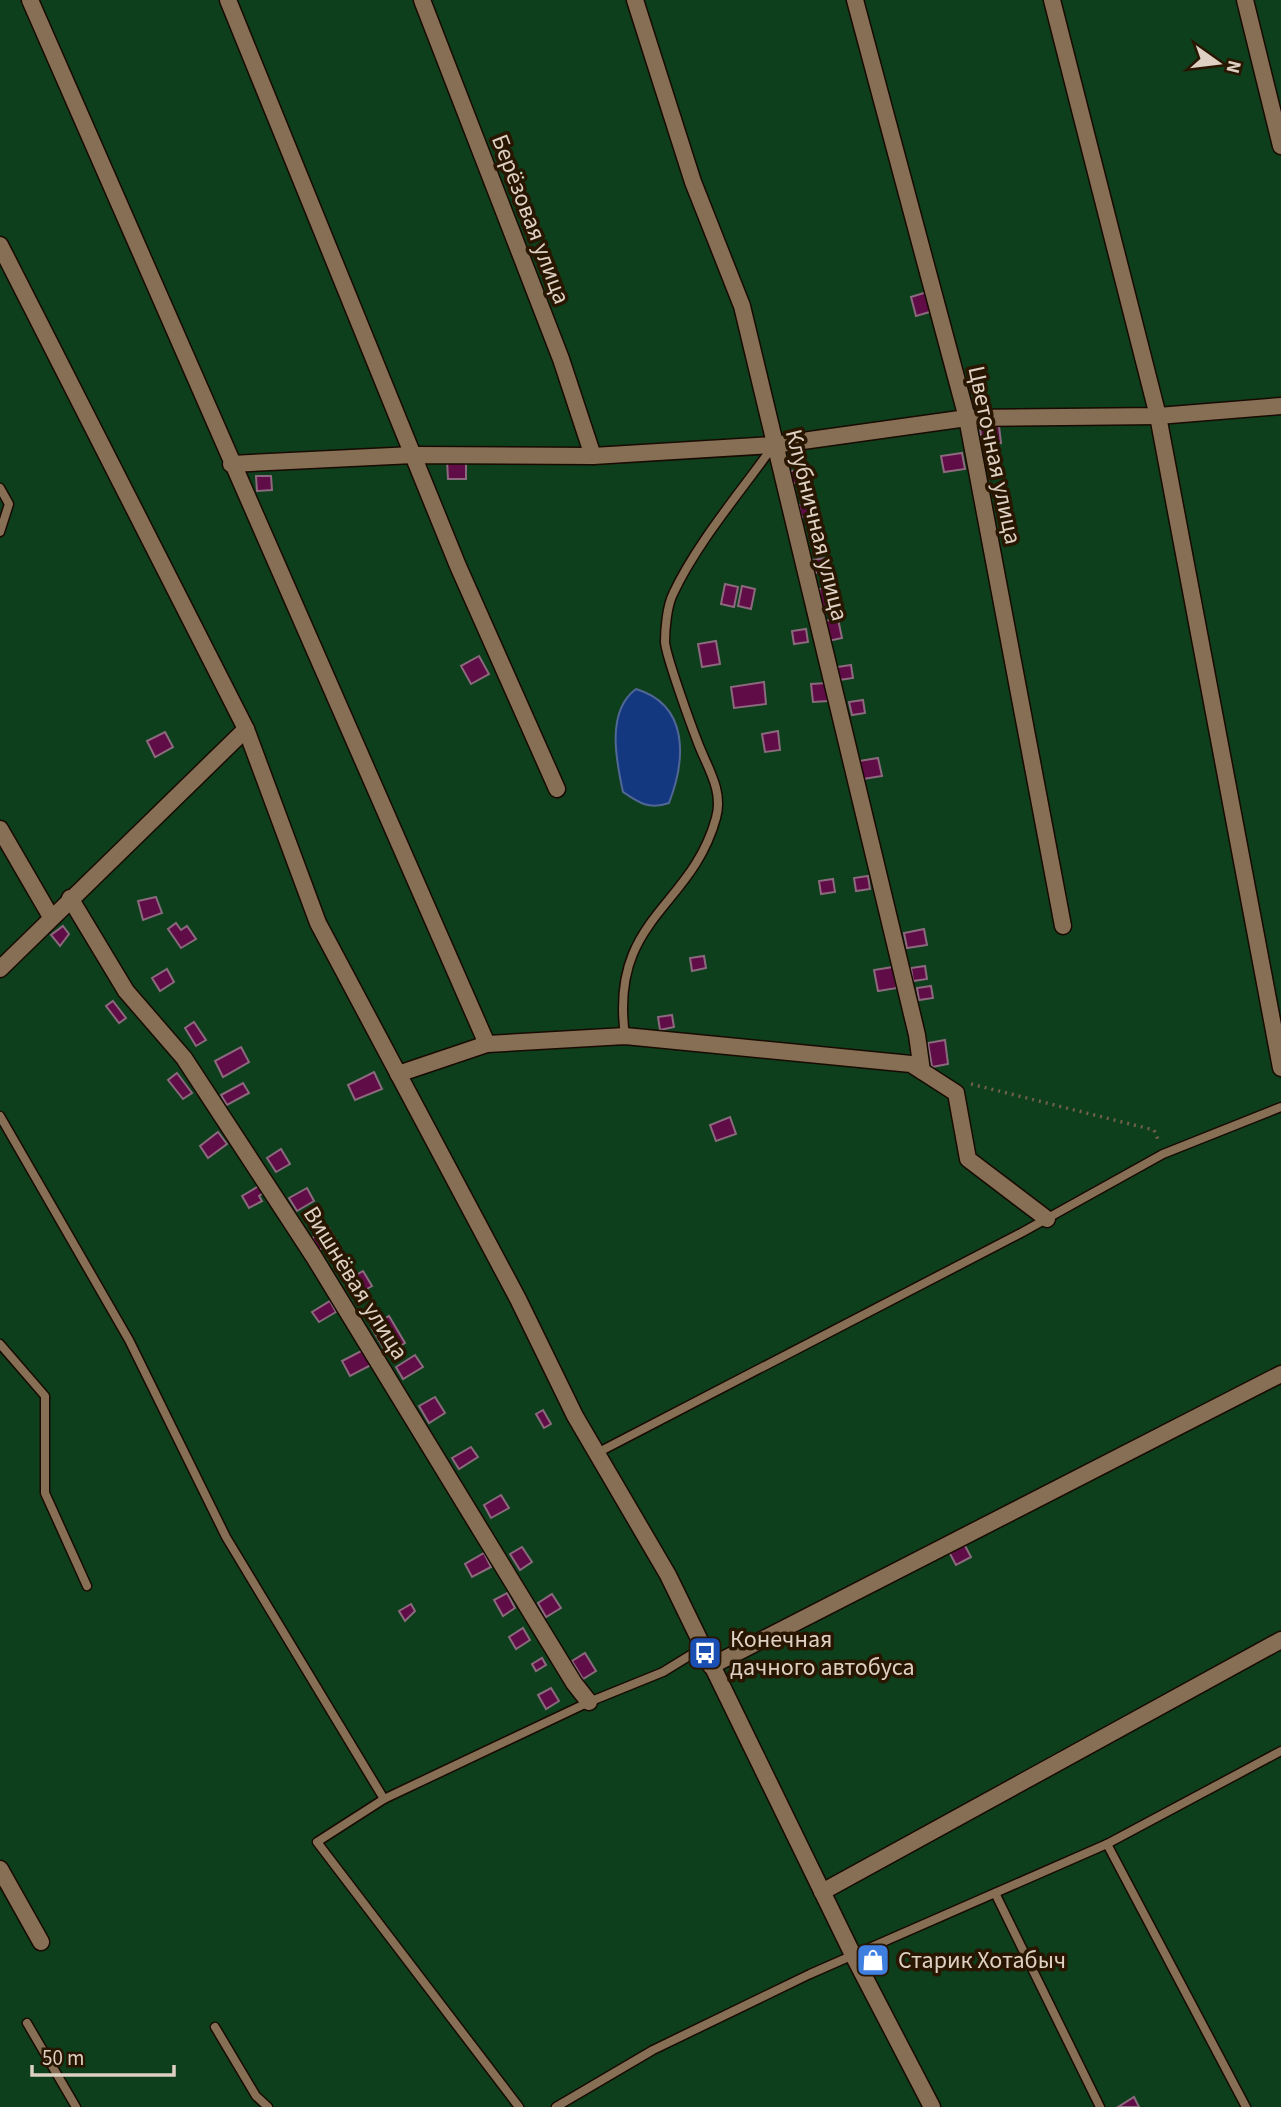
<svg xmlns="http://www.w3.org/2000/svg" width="1281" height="2107" font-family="'Source Sans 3',sans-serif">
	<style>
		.green { fill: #0e3f1c }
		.water { fill: #133880; stroke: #506694; stroke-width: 2 }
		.building { fill: #5f0c47; stroke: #8b6a7d; stroke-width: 2 }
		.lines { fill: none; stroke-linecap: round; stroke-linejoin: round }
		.lane-casing { stroke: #180a00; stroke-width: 11 }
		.street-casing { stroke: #180a00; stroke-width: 19 }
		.path { stroke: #72604b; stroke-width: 3.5; stroke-dasharray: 2 5; stroke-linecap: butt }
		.lane { stroke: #866f54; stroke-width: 8 }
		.street { stroke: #866f54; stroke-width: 16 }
		.labels { text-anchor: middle; stroke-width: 7; stroke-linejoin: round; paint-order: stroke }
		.street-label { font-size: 24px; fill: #ded1c3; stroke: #291600 }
		.poi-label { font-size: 24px; fill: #ded1c3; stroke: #291600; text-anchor: start }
	</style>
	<rect width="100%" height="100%" fill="#342006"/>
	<rect class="green" x="0" y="0" width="1281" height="2107"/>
	<path class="water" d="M 636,689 C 689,705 686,759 669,803 C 649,810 639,803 623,792 C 616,760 606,711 636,689 Z"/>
	<g class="building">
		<path d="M 927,292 L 933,311 L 916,316 L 911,297 Z"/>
		<path d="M 999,426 L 1001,443 L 982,445 L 980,428 Z"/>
		<path d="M 962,453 L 965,469 L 944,472 L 941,456 Z"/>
		<path d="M 447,460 L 466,460 L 466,479 L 448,479 Z"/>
		<path d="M 801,469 L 803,482 L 789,484 L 787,472 Z"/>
		<path d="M 256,476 L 271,476 L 272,490 L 257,491 Z"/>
		<path d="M 814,502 L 815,515 L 801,517 L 799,505 Z"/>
		<path d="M 826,558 L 828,570 L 815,573 L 812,560 Z"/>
		<path d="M 725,584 L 738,587 L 734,607 L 721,604 Z"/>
		<path d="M 742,586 L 755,589 L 751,609 L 738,606 Z"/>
		<path d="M 837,586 L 840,609 L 822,612 L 819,589 Z"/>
		<path d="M 838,619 L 842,638 L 828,641 L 824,621 Z"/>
		<path d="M 806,629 L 808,642 L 794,644 L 792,631 Z"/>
		<path d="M 716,641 L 720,664 L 702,667 L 698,644 Z"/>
		<path d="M 479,656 L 489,674 L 471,684 L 461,666 Z"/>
		<path d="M 851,665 L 853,678 L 839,680 L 837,667 Z"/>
		<path d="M 764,682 L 766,704 L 734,708 L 731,687 Z"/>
		<path d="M 827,683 L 828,701 L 813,702 L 811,684 Z"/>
		<path d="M 863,700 L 865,713 L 852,715 L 849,702 Z"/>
		<path d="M 778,731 L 780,750 L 765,752 L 762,734 Z"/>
		<path d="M 165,732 L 173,747 L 155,757 L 147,741 Z"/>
		<path d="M 878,758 L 882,776 L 863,779 L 859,761 Z"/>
		<path d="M 868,876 L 870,889 L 856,891 L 854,878 Z"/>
		<path d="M 833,879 L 835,892 L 821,894 L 819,881 Z"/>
		<path d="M 156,897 L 162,913 L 143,920 L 138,901 Z"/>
		<path d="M 176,923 L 181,930 L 187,926 L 196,939 L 181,948 L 168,929 Z"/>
		<path d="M 63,926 L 69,934 L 60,946 L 51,935 Z"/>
		<path d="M 924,929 L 927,945 L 907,948 L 904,933 Z"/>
		<path d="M 704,956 L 706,968 L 692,971 L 690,958 Z"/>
		<path d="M 925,966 L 927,979 L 913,981 L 911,968 Z"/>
		<path d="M 893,967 L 897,988 L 878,991 L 874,970 Z"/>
		<path d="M 167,969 L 174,982 L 160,991 L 152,978 Z"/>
		<path d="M 931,986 L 933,998 L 919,1000 L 917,988 Z"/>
		<path d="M 113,1001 L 126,1018 L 119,1023 L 106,1006 Z"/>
		<path d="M 672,1015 L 674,1027 L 660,1030 L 658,1017 Z"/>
		<path d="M 194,1022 L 206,1040 L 196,1046 L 185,1028 Z"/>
		<path d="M 945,1040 L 948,1064 L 932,1067 L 928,1043 Z"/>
		<path d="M 241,1047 L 249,1062 L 223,1077 L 215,1061 Z"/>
		<path d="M 374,1072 L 382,1089 L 355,1100 L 348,1085 Z"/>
		<path d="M 177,1073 L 192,1093 L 183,1099 L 168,1080 Z"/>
		<path d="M 243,1083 L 249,1093 L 227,1105 L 221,1095 Z"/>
		<path d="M 730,1117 L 736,1134 L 716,1141 L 710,1125 Z"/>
		<path d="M 218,1132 L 227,1144 L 208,1158 L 200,1146 Z"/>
		<path d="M 281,1149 L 290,1164 L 276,1172 L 267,1158 Z"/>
		<path d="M 259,1186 L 263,1193 L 259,1196 L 262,1201 L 249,1208 L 242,1196 Z"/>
		<path d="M 307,1188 L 314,1201 L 297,1211 L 289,1198 Z"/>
		<path d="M 329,1228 L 336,1240 L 319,1250 L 312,1238 Z"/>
		<path d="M 363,1271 L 372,1286 L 355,1296 L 346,1281 Z"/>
		<path d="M 330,1301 L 336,1312 L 319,1322 L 312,1312 Z"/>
		<path d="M 389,1316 L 405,1343 L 387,1354 L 371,1327 Z"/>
		<path d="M 363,1350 L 371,1365 L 350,1376 L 342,1361 Z"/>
		<path d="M 415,1355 L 423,1367 L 403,1379 L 396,1367 Z"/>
		<path d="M 435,1397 L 445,1413 L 429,1423 L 419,1406 Z"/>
		<path d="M 543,1410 L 551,1424 L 544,1428 L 536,1414 Z"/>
		<path d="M 471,1447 L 478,1457 L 459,1469 L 452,1458 Z"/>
		<path d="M 501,1495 L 509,1508 L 491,1518 L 484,1505 Z"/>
		<path d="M 963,1542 L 971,1557 L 956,1565 L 948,1550 Z"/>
		<path d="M 522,1547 L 532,1562 L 520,1570 L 510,1554 Z"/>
		<path d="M 484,1553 L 491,1567 L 472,1577 L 465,1564 Z"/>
		<path d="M 507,1593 L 515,1608 L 503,1616 L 494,1600 Z"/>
		<path d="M 552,1594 L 561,1608 L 546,1617 L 538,1603 Z"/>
		<path d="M 411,1604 L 415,1611 L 405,1621 L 399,1611 Z"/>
		<path d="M 523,1628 L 530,1640 L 516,1649 L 509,1637 Z"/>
		<path d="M 585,1653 L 596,1671 L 583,1679 L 572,1661 Z"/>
		<path d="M 542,1658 L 546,1665 L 536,1671 L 532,1664 Z"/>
		<path d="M 551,1688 L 559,1701 L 546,1709 L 538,1695 Z"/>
		<path d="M 1134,2097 L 1139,2107 L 1118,2107 Z"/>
	</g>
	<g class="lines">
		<defs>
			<g id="lane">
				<path d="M 0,488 L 9,504 L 0,532"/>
				<path d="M 625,1036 C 609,918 691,909 716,818 C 724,791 707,767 698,743 C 691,725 666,656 665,642 C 665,629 667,606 673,594 C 696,544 742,490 774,445"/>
				<path d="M 0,1116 L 129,1340 L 226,1537 L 384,1799"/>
				<path d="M 0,1344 L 45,1396 L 45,1493 L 87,1586"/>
				<path d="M 597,1453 L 1021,1233 L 1163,1154 L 1281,1107"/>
				<path d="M 1107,1844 L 1246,2107"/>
				<path d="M 995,1893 L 1100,2107"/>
				<path d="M 27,2023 L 76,2107"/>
				<path d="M 215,2027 L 256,2096 L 268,2107"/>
				<path d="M 519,2107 L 317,1842 L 384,1799 L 589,1702 L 663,1672 L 702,1648"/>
				<path d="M 556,2107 L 653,2050 L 810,1974 L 1107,1844 L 1281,1751"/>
			</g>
			<g id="street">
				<path d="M 30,0 L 487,1044"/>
				<path d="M 228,0 L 458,566 L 557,789"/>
				<path d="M 422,0 L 561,359 L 593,456"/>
				<path d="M 635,0 L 693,182 L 742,306 L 917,1035 L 922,1071"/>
				<path d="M 855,0 L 967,418 L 1063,926"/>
				<path d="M 1052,0 L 1158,416 L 1281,1068"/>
				<path d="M 1245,0 L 1281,146"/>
				<path d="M 0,245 L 246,729 L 318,923 L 518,1299 L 575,1416 L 668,1575 L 853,1955 L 932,2107"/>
				<path d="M 231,464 L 413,455 L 593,456 L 774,445 L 967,418 L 1158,416 L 1281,406"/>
				<path d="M 0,829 L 51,917"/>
				<path d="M 70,898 L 126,991 L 184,1058 L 314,1257 L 574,1683 L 589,1702"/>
				<path d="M 0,969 L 246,729"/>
				<path d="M 398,1074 L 487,1044 L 625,1036 L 911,1064 L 956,1093 L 968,1159 L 1047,1219"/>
				<path d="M 711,1666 L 1281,1374"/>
				<path d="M 0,1869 L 41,1942"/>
				<path d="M 822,1892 L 1281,1640"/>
			</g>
		</defs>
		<use href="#lane" class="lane-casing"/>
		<use href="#street" class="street-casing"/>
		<path class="path" d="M 971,1084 L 1154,1130 L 1159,1142"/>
		<use href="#lane" class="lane"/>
		<use href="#street" class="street"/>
	</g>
	<defs>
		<symbol id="bus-square" viewBox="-11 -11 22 22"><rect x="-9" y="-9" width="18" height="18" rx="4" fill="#1a4fb4" stroke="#291600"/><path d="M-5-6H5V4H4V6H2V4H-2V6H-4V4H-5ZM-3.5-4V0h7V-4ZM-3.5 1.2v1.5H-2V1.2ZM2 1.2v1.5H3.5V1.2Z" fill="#fff"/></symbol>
		<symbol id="shop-square" viewBox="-11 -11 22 22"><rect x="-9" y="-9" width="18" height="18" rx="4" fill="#3f7fe0" stroke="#291600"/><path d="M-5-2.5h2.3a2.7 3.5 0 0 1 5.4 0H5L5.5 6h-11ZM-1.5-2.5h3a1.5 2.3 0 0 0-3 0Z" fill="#fff"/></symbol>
	</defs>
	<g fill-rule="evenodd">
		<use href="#bus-square" x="686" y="1634" width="38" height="38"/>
		<use href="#shop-square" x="854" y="1941" width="38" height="38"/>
	</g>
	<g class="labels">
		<g class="street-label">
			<text transform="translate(531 219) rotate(69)" y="8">Берёзовая улица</text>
			<text transform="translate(995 455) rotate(78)" y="8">Цветочная улица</text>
			<text transform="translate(817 525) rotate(76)" y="8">Клубничная улица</text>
			<text transform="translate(356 1283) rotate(58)" y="8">Вишнёвая улица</text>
		</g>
		<g class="poi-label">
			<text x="730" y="1647">Конечная<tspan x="730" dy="28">дачного автобуса</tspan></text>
			<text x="898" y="1968">Старик Хотабыч</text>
		</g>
	</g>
	<g transform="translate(1218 63) rotate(104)" stroke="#291600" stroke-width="5" paint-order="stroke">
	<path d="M0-5L12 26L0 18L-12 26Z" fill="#ded1c3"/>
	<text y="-10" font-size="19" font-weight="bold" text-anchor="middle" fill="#ded1c3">N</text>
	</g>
	<path d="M32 2065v10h142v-10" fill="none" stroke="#ded1c3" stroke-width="3.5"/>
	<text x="42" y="2065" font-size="21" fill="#ded1c3" stroke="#291600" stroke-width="5" paint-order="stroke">50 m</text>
</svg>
